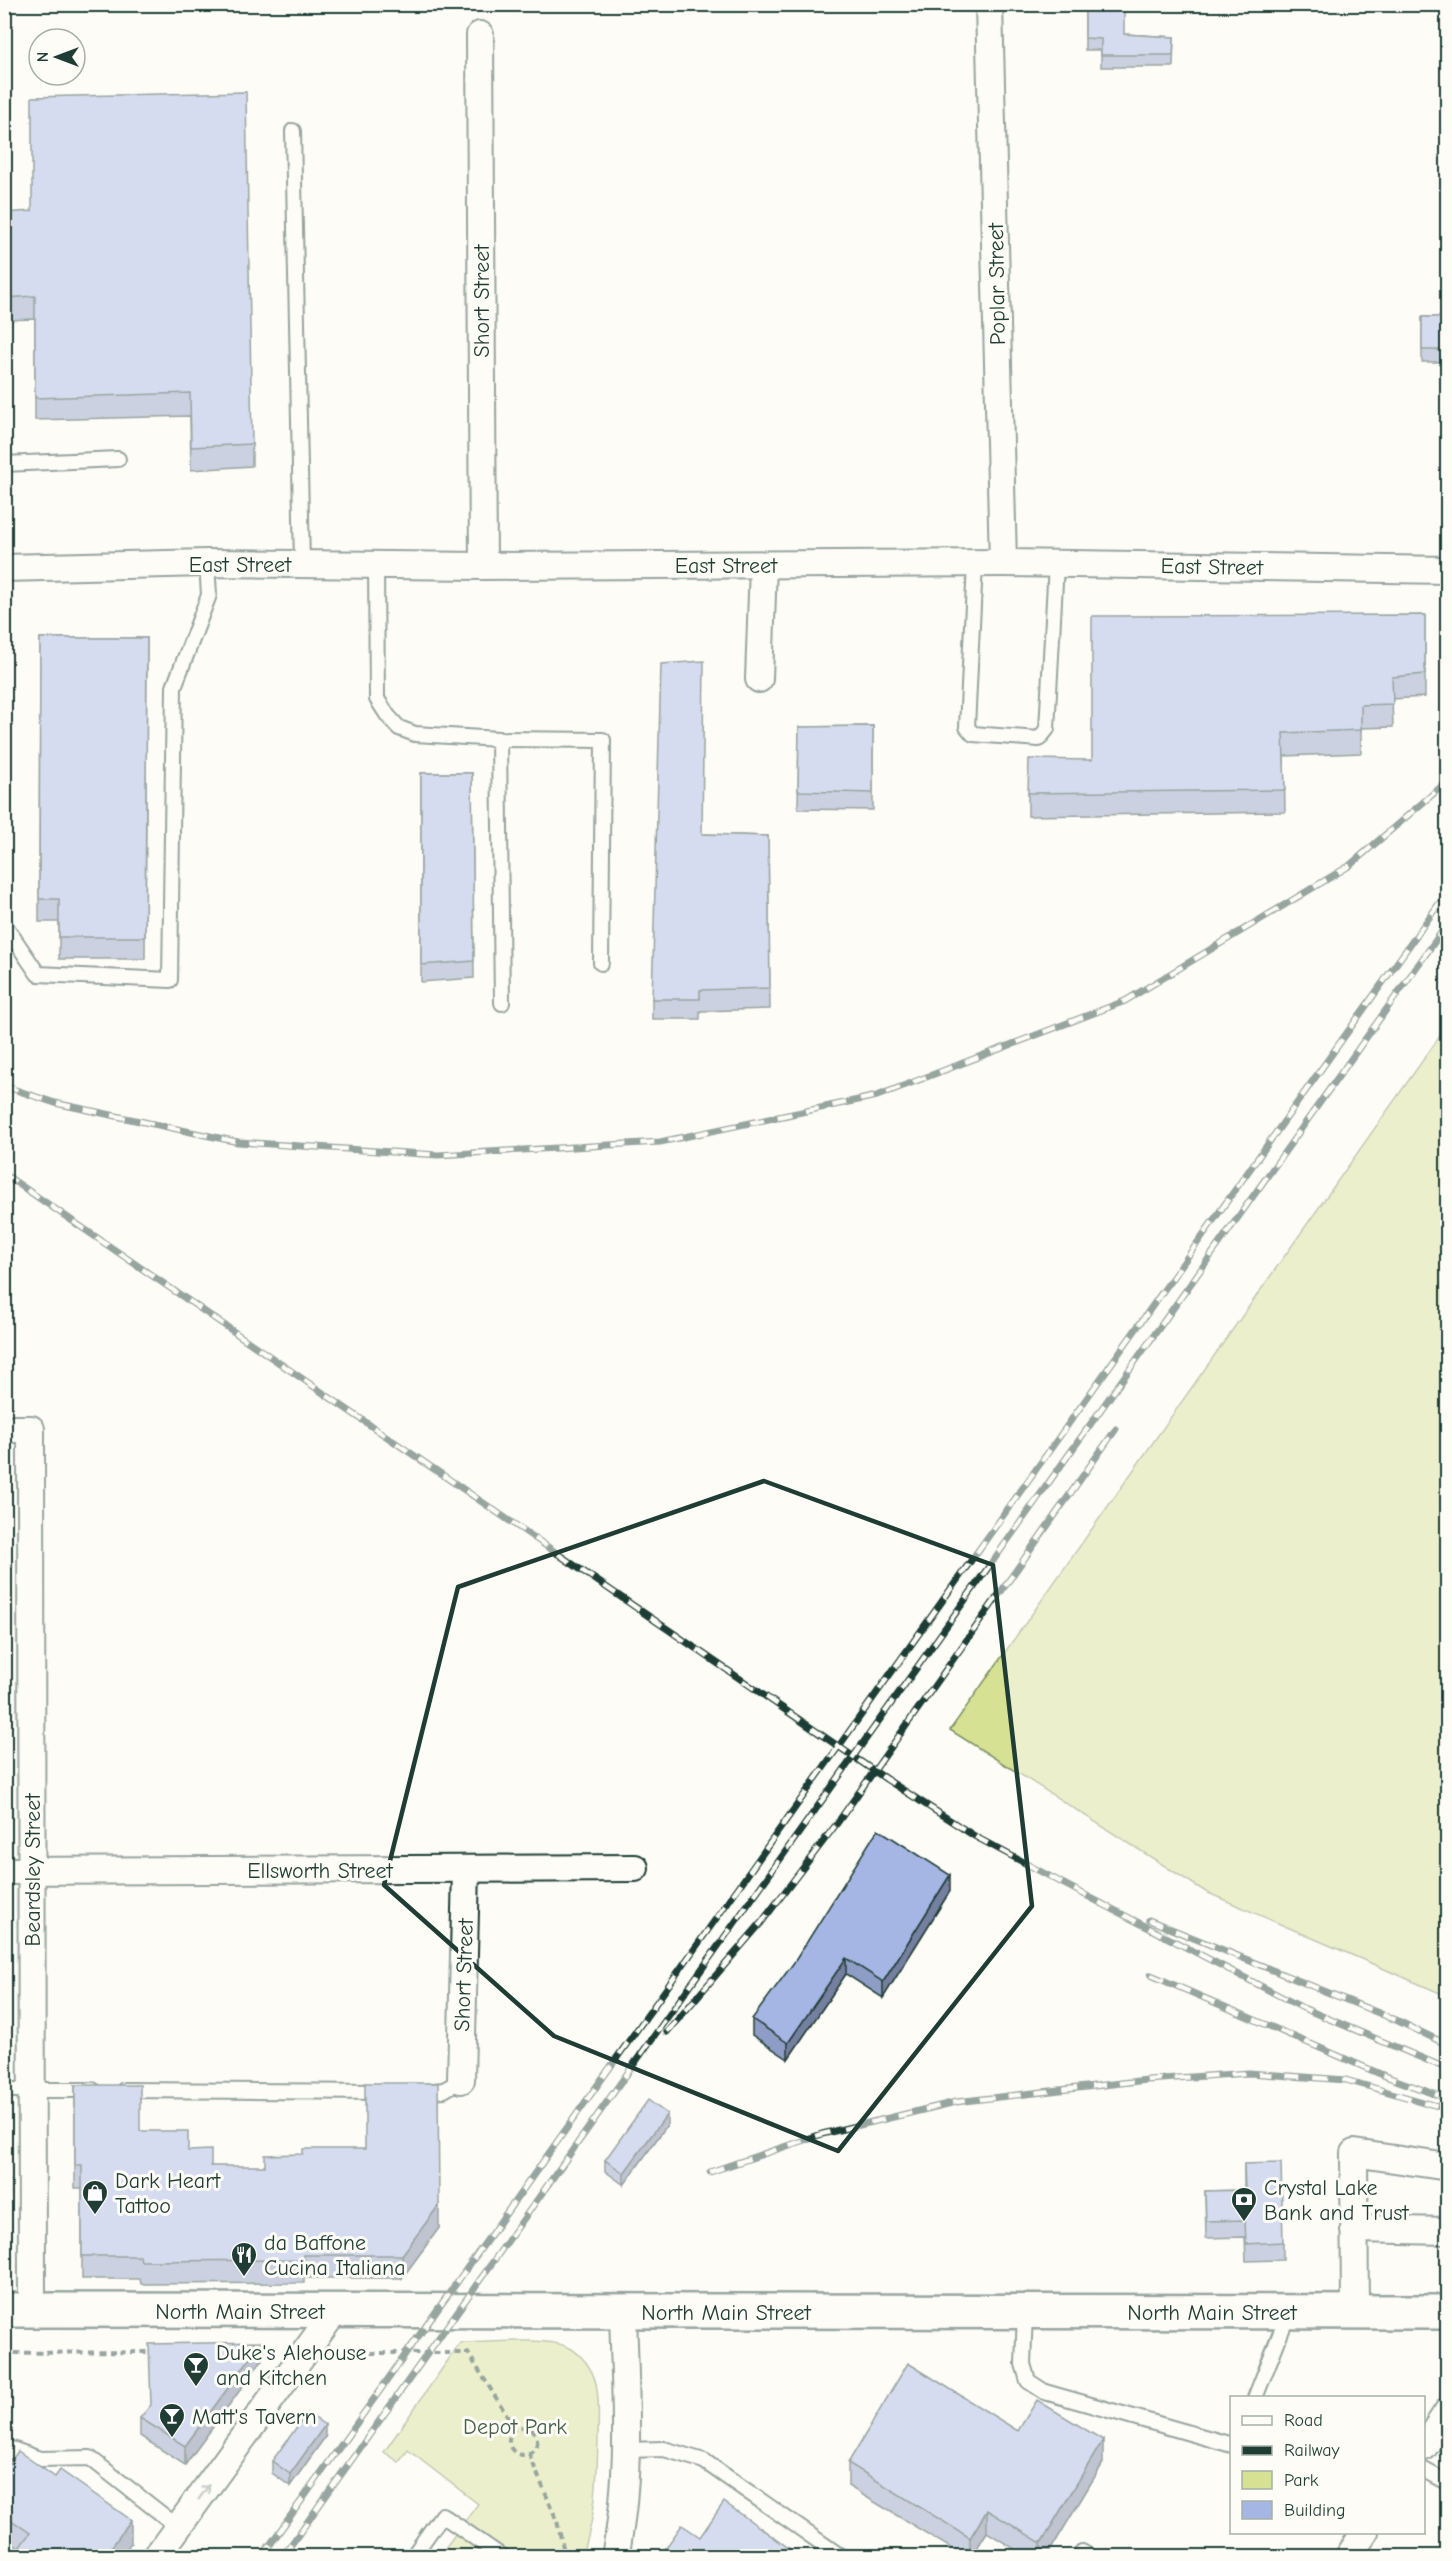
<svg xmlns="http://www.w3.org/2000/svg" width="1452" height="2561" font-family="'Comic Neue',sans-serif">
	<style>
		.green { fill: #d6e194; stroke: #7a8f64; stroke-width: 1.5 }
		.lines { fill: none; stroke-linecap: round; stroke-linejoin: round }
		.lane-casing { stroke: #1f3d34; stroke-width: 18 }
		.street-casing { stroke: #1f3d34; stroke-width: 30 }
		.secondary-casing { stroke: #1f3d34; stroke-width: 38 }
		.path { stroke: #1f3d34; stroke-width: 4; stroke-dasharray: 6 4.5; stroke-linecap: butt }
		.lane { stroke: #fdfcf7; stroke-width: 14 }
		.street { stroke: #fdfcf7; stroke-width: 26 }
		.secondary { stroke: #fdfcf7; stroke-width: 33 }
		.rail-casing { stroke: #1f3d34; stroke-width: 7 }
		.rail { stroke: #fdfcf7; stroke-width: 4.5; stroke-dasharray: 14; stroke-linecap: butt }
		.wall { fill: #8e9dc5; stroke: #1f3d34; stroke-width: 1.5 }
		.shaded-wall { fill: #747fa0; stroke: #1f3d34; stroke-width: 1.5 }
		.building { fill: #a5b6e5; stroke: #1f3d34; stroke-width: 1.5 }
		.oneway { stroke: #8e9c96 }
		.marked { fill: none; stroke: #1f3d34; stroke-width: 4.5; stroke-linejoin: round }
		.labels { text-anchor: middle; stroke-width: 6; stroke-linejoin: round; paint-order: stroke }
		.street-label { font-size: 22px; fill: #1f3d34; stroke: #fdfcf7 }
		.poi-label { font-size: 22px; fill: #1f3d34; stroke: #fdfcf7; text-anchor: start }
		.park-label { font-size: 22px; fill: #445e47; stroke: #fdfcf7 }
	</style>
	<rect width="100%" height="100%" fill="#fdfcf7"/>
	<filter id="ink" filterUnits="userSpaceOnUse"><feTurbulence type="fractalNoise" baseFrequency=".0167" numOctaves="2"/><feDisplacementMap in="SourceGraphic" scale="12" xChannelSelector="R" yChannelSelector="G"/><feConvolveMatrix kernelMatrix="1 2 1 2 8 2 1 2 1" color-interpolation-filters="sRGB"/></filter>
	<g filter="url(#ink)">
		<g class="green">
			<path d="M 1447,1026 L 1447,1996 L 1206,1892 L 950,1730 Z"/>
			<path d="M 460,2343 C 485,2343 544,2337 565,2346 C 580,2351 593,2369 596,2384 C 600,2402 598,2421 598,2439 C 597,2479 596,2518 582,2556 L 569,2556 L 560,2552 L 557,2556 L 439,2556 L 478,2504 L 408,2450 L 399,2462 L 384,2452 Z"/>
		</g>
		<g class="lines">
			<defs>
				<g id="lane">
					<path d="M 293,131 L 302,564"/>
					<path d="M 4,464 L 118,459"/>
					<path d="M 975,564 L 967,727 L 973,734 L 1039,739 L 1047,729 L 1056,564"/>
					<path d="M 376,565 L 377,699 L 388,716 L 399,728 L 415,734 L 499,739 L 603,740 L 601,963"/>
					<path d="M 499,739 L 502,1003"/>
					<path d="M 4,924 L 38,974 L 170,980 L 174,687 L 209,595 L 207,563"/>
					<path d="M 4,2090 L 93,2090"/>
					<path d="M 124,2090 L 384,2092"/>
					<path d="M 421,2092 L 444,2090 L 461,2080"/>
					<path d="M 1025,2312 L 1023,2364 L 1028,2381 L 1045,2392 L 1232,2445"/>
					<path d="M 1255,2398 L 1289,2312"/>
					<path d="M 626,2450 L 664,2449 L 704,2461 L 840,2556"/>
					<path d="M 4,2454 L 12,2449 L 40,2459 L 90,2458 L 178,2527"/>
					<path d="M 1424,2470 L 1448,2483"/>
					<path d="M 1082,2552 L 1089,2556"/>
					<path d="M 413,2556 L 442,2515 L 501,2556"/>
				</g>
				<g id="street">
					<path d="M 989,4 L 1003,563"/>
					<path d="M 480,35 L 483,566"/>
					<path d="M 4,568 L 207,563 L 483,566 L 1003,563 L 1448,570"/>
					<path d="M 759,679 L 763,565"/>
					<path d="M 4,1429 L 31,1429 L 32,2310"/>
					<path d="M 4,1871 L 635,1868"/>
					<path d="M 461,2080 L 466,1869"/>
					<path d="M 1354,2229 L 1448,2231"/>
					<path d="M 1355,2312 L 1354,2153 L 1448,2167"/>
					<path d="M 1424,2447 L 1448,2411"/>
					<path d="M 157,2556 L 335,2311"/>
					<path d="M 615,2556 C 632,2477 625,2393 623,2312"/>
					<path d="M 1349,2556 L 1365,2532"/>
				</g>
				<path id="secondary" d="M 4,2310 L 1448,2312"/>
			</defs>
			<use href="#lane" class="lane-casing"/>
			<use href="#street" class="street-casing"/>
			<use href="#secondary" class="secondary-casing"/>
			<g class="path">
				<path d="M 258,2351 L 274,2351"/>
				<path d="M 4,2353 L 154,2352"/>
				<path d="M 339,2353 L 468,2353 L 515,2428"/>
				<circle cx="523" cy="2441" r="14"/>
				<path d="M 529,2454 L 557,2521 L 565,2556"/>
			</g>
			<use href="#lane" class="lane"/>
			<use href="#street" class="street"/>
			<use href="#secondary" class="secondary"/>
			<defs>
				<g id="rail">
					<path d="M 4,1086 L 55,1103 L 238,1142 L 438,1155 L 660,1142 L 877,1096 L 1125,1001 L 1349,866 L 1448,781"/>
					<path d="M 4,1174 L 886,1779 L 976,1837 L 1066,1885 L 1303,2008 L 1448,2069"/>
					<path d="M 1149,1920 L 1396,2020 L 1448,2045"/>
					<path d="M 1151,1975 L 1385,2076 L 1448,2099"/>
					<path d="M 667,2032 L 761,1923 L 838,1822 L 1116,1429"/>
					<path d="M 710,2172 L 822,2134 L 956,2102 L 1147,2080 L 1249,2073 L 1346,2080 L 1448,2109"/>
					<path d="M 262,2556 L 1448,891"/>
					<path d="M 283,2556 L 1448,923"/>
				</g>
			</defs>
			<use href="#rail" class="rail-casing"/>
			<use href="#rail" class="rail"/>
		</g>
		<g class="wall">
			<path d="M 1085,4 L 1124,34 L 1174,37 L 1173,67 L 1101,67 L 1101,50 L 1085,50 Z"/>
			<path d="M 4,213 L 252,444 L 252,466 L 191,470 L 190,416 L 35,420 L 35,319 L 4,320 Z"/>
			<rect x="1422" y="317" width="26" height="45"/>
			<path d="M 1425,615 L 1425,697 L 1392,699 L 1393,727 L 1361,728 L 1361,753 L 1284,756 L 1285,812 L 1028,816 L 1028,793 L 1092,760 Z"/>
			<path d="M 40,638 L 147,638 L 145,959 L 59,959 L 59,922 L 39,922 Z"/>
			<path d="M 873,726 L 873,810 L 798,809 L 799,727 Z"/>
			<path d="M 421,773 L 472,773 L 474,978 L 421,982 Z"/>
			<path d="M 702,834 L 768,836 L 770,1009 L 700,1011 L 700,1019 L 652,1019 L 652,999 Z"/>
			<path d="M 950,1891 L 883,1998 L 846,1974 L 788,2059 L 752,2035 L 752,2019 Z"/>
			<path d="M 75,2085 L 140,2131 L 188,2151 L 211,2166 L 439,2228 L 402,2278 L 304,2278 L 304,2283 L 141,2284 L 140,2279 L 82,2279 L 82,2188 L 75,2188 Z"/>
			<path d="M 667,2125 L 624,2185 L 605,2171 L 605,2160 Z"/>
			<rect x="4" y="2155" width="5" height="125"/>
			<path d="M 1244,2164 L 1283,2242 L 1283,2260 L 1246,2261 L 1245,2237 L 1206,2238 L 1205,2191 L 1244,2190 Z"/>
			<path d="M 262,2360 L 185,2465 L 140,2436 L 140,2418 Z"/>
			<path d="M 1018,2431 L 1103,2463 L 1047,2556 L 1026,2556 L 987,2532 L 972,2556 L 964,2556 L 848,2486 L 848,2463 Z"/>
			<path d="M 325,2437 L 290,2486 L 272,2473 L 272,2461 Z"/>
			<path d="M 4,2471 L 131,2543 L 19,2548 L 4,2537 Z"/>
		</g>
		<g class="shaded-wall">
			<path d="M 950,1875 L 950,1891 L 883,1998 L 883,1982 Z"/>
			<path d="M 846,1958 L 846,1974 L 788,2059 L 788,2043 Z"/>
			<path d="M 667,2114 L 667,2125 L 624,2185 L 624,2173 Z"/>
			<path d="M 439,2205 L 439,2228 L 402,2278 L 402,2255 Z"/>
			<path d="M 262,2342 L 262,2360 L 185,2465 L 185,2446 Z"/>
			<path d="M 325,2425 L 325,2437 L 290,2486 L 290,2474 Z"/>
			<path d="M 1103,2440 L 1103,2463 L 1047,2556 L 1041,2556 L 1041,2543 Z"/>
			<path d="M 987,2510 L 987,2532 L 972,2556 L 970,2556 L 970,2538 Z"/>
			<path d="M 131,2520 L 131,2543 L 121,2556 L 105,2556 Z"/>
		</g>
		<g class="building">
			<path d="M 1085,4 L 1124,4 L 1124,34 L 1174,37 L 1173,55 L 1101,55 L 1101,39 L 1085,38 Z"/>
			<path d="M 246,92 L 252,444 L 191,447 L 190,393 L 35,398 L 35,296 L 4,298 L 4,213 L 32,211 L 32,97 Z"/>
			<rect x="1422" y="317" width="26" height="33"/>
			<path d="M 1425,615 L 1425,674 L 1392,677 L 1393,704 L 1361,705 L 1361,730 L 1283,733 L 1285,790 L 1028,793 L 1029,759 L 1092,760 L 1092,616 Z"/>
			<path d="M 40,638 L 147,638 L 145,937 L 59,937 L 59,899 L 39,899 Z"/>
			<path d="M 704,661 L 702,834 L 768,836 L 770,988 L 700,990 L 700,999 L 652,999 L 661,664 Z"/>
			<path d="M 873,726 L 873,793 L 798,791 L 799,727 Z"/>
			<path d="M 421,773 L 472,773 L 474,961 L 421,965 Z"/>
			<path d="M 878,1829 L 950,1875 L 883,1982 L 846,1958 L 788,2043 L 752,2019 L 795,1961 Z"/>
			<path d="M 365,2083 L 438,2083 L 439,2205 L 402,2255 L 303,2255 L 304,2260 L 141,2261 L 140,2256 L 82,2256 L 82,2165 L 75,2165 L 75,2085 L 140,2085 L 140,2131 L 188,2131 L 188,2151 L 211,2150 L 211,2166 L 265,2166 L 265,2155 L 303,2154 L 303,2149 L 365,2149 Z"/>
			<path d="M 648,2100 L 667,2114 L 624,2173 L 605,2160 Z"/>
			<rect x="4" y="2155" width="5" height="103"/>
			<path d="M 1281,2163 L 1283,2242 L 1246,2244 L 1245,2220 L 1206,2221 L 1205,2191 L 1245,2190 L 1244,2164 Z"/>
			<path d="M 262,2342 L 185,2446 L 140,2418 L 151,2405 L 149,2344 Z"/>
			<path d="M 908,2363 L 1018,2431 L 1037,2400 L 1103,2440 L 1041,2543 L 987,2510 L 970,2538 L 848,2463 Z"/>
			<path d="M 307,2413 L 325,2425 L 290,2474 L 272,2461 Z"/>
			<path d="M 18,2451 L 55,2477 L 60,2470 L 131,2520 L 105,2556 L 13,2556 L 30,2533 L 4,2515 L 4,2471 Z"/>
			<path d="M 724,2502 L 800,2556 L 660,2556 L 682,2525 L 700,2537 Z"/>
		</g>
		<defs><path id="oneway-shaft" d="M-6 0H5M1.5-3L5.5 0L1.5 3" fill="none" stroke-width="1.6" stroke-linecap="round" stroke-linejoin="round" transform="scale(1.5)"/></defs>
		<use class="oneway" href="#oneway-shaft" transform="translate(204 2492) rotate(-54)"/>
	</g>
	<path d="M0 0H1452V2561H0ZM 764,1481 L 993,1565 L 1032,1906 L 838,2151 L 554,2036 L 384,1885 L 458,1587 Z" fill="#fdfcf7" fill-opacity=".55" fill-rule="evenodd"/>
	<path class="marked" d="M 764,1481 L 993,1565 L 1032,1906 L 838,2151 L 554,2036 L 384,1885 L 458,1587 Z"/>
	<defs>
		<symbol id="shop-pin" viewBox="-11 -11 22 30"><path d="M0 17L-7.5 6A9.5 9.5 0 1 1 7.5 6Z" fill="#1f3d34" stroke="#fdfcf7"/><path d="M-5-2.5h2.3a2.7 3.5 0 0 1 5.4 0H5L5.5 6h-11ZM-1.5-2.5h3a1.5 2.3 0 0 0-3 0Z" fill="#fff"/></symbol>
		<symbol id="bank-pin" viewBox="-11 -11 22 30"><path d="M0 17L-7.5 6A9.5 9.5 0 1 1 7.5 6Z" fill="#1f3d34" stroke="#fdfcf7"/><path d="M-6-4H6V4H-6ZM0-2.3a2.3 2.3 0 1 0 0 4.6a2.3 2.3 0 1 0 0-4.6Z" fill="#fff"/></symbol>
		<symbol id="restaurant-pin" viewBox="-11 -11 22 30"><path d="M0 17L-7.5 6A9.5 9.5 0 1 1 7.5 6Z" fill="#1f3d34" stroke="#fdfcf7"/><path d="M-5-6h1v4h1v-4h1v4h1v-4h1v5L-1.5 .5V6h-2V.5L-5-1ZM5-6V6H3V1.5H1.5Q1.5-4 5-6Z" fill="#fff"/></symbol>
		<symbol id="bar-pin" viewBox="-11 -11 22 30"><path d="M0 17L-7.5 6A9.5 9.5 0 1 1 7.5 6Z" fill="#1f3d34" stroke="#fdfcf7"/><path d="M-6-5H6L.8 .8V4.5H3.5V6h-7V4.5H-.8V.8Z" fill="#fff"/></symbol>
	</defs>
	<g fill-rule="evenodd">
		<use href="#shop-pin" x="80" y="2178" width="30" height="40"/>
		<use href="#bank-pin" x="1229" y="2185" width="30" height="40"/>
		<use href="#restaurant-pin" x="229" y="2240" width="30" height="40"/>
		<use href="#bar-pin" x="181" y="2350" width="30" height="40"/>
		<use href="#bar-pin" x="157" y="2401" width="30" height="40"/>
	</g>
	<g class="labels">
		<g class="street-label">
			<text transform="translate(996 284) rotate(-91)" y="8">Poplar Street</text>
			<text transform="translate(481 301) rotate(-90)" y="8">Short Street</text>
			<text x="240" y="572">East Street</text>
			<text x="726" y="573">East Street</text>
			<text transform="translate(1212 566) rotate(1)" y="8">East Street</text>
			<text transform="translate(32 1870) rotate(-90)" y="8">Beardsley Street</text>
			<text x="320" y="1878">Ellsworth Street</text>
			<text transform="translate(463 1975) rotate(-88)" y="8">Short Street</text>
			<text x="240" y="2319">North Main Street</text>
			<text x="726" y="2320">North Main Street</text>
			<text x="1212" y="2320">North Main Street</text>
		</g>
		<g class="poi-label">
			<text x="115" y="2188">Dark Heart<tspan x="115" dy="25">Tattoo</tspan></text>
			<text x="1264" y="2195">Crystal Lake<tspan x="1264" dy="25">Bank and Trust</tspan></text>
			<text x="264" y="2250">da Baffone<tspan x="264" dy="25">Cucina Italiana</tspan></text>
			<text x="216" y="2360">Duke's Alehouse<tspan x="216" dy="25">and Kitchen</tspan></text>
			<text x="192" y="2424">Matt's Tavern</text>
		</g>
		<g class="park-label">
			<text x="515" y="2434">Depot Park</text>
		</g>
	</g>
	<rect width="1452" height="2561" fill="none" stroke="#fdfcf7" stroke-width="24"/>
	<rect x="12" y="12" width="1428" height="2537" fill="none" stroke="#1f3d34" stroke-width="2" filter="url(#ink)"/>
	<rect x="1230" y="2396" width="195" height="138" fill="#fdfcf7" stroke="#a4b0a9" stroke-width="1.5"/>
	<rect x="1242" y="2416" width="30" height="9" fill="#fdfcf7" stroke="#a4b0a9" stroke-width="1.5"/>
	<text x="1284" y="2426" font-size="18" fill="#1f3d34">Road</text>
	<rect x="1242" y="2446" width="30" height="9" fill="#1f3d34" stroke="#a4b0a9" stroke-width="1.5"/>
	<text x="1284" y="2456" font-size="18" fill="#1f3d34">Railway</text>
	<rect x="1242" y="2471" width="30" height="18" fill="#d6e194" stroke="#a4b0a9" stroke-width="1.5"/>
	<text x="1284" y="2486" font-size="18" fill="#1f3d34">Park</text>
	<rect x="1242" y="2501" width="30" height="18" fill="#a5b6e5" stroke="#a4b0a9" stroke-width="1.5"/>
	<text x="1284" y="2516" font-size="18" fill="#1f3d34">Building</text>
	<g transform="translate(57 57) rotate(270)"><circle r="28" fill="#fdfcf7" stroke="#a4b0a9" stroke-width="1.5"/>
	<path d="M0-4.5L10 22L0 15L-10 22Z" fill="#1f3d34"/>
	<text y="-9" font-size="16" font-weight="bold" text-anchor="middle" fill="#1f3d34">N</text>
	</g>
</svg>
